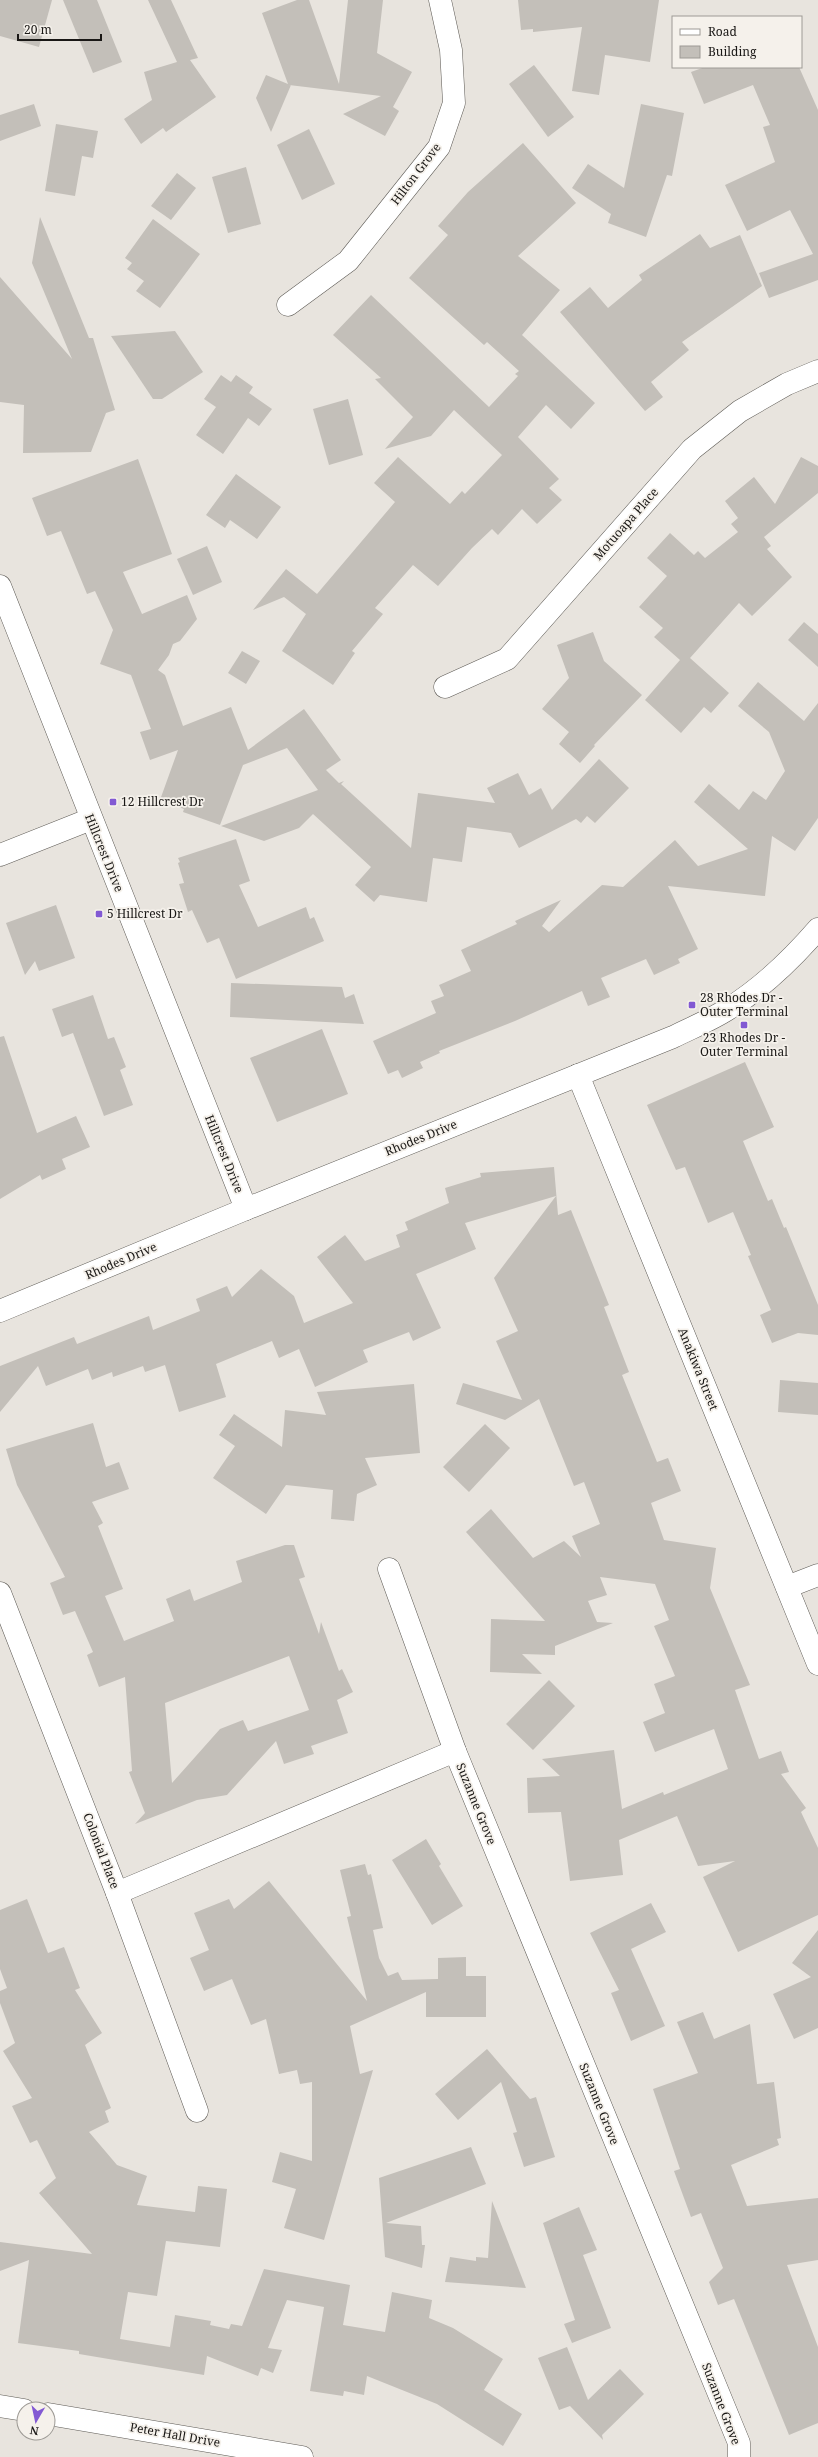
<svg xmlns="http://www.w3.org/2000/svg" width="818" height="2457" font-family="'Noto Serif',serif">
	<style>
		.building { fill: #c3bfb9; fill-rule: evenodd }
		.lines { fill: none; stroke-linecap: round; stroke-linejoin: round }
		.street-casing { stroke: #5e5b56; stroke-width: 23 }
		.street { stroke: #fff; stroke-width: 22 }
		.poi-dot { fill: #8259d3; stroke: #f5f1eb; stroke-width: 1.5 }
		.labels { text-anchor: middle; stroke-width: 3.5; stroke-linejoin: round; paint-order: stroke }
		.street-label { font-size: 12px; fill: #191715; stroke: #f5f1eb }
		.poi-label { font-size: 12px; fill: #191715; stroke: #f5f1eb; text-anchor: start }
	</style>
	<rect width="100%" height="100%" fill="#e8e4de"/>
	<g class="building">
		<path d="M 0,0 L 52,0 L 39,47 L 0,36 Z"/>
		<path d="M 63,0 L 97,0 L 122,62 L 93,73 Z"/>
		<path d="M 148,0 L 171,0 L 198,58 L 190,60 L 216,97 L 166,132 L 163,128 L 141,144 L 124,119 L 152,100 L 144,72 L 177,62 Z"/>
		<path d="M 297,0 L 309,0 L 339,84 L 348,0 L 383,0 L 377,53 L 412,72 L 393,107 L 399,111 L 385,136 L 343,114 L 381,96 L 289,85 L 291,85 L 271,132 L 256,98 L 266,75 L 288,84 L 262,13 Z"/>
		<path d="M 518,0 L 659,0 L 650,62 L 605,55 L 599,95 L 572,91 L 582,27 L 533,32 L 533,29 L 521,30 Z"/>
		<path d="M 534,65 L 574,117 L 548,137 L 509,84 Z"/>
		<path d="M 705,67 L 799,67 L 818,110 L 818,280 L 769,298 L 759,273 L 813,254 L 790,210 L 747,231 L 725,185 L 775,162 L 763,127 L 770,125 L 753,85 L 704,104 L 691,72 Z"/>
		<path d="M 34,104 L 41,126 L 0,141 L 0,115 Z"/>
		<path d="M 641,104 L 684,113 L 672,176 L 667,175 L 646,237 L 608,223 L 611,214 L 572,188 L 588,164 L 624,188 Z"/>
		<path d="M 56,124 L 98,131 L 93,158 L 82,156 L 75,196 L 45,191 Z"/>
		<path d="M 309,129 L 335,184 L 302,200 L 277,145 Z"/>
		<path d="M 523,143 L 576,203 L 518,256 L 560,290 L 522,335 L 595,403 L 571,429 L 546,405 L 518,437 L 559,479 L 549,488 L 562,500 L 537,524 L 522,509 L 498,535 L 492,529 L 472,548 L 438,586 L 413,565 L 375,608 L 383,614 L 352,651 L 355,653 L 333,685 L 282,651 L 306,614 L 284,597 L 253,610 L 286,569 L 317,594 L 395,502 L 374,483 L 398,457 L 450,504 L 462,491 L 465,494 L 502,455 L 454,410 L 431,436 L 385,449 L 413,417 L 375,379 L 381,378 L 333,335 L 371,295 L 489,407 L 518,376 L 515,374 L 519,371 L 487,342 L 484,345 L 409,278 L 448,235 L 438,226 L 468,192 Z"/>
		<path d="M 246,167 L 261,224 L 228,233 L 212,177 Z"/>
		<path d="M 177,173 L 196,188 L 171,220 L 151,206 Z"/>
		<path d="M 40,217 L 89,338 L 93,338 L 115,410 L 106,413 L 91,452 L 23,453 L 24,405 L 0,402 L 0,277 L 72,359 L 32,263 Z"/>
		<path d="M 153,219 L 200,254 L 160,308 L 136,291 L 144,281 L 127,269 L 132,263 L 125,258 Z"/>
		<path d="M 700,234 L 710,248 L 740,235 L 762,286 L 682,342 L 689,350 L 651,382 L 663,397 L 645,411 L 560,312 L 590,287 L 608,308 L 642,280 L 639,275 Z"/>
		<path d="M 175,331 L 203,372 L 162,399 L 153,399 L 111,336 Z"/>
		<path d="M 221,375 L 231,382 L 236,375 L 253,387 L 249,393 L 272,409 L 259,426 L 248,418 L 223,454 L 196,435 L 216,407 L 204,399 Z"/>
		<path d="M 348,399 L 363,455 L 329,465 L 313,409 Z"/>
		<path d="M 801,457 L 818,466 L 818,493 L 764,537 L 771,546 L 767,549 L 792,577 L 752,616 L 739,603 L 690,658 L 729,693 L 711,713 L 704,707 L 681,733 L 645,700 L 680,660 L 654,637 L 663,628 L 639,607 L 667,576 L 647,558 L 670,533 L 694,555 L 698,551 L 705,558 L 738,532 L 731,524 L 738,518 L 725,501 L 754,477 L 775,504 Z"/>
		<path d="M 138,459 L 172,554 L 123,572 L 142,614 L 187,595 L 197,619 L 180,641 L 173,644 L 169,655 L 158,670 L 165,675 L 183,726 L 231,707 L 248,750 L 304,709 L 341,760 L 326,770 L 339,783 L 344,781 L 341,784 L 411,848 L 418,793 L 495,803 L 487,788 L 518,773 L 529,795 L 541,788 L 552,810 L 599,759 L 629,788 L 595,823 L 587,816 L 581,823 L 576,819 L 519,848 L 511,833 L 467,827 L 462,862 L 433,858 L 427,902 L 380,895 L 374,902 L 355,885 L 371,867 L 313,814 L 299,828 L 264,841 L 221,826 L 318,790 L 287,748 L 243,765 L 220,825 L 183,812 L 184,809 L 160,800 L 178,750 L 150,760 L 140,732 L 151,729 L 131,675 L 100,664 L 113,630 L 95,591 L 87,594 L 61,531 L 47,536 L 32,498 Z"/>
		<path d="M 236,474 L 281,507 L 257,539 L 230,520 L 225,528 L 206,515 Z"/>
		<path d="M 207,546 L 222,582 L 193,595 L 177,559 Z"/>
		<path d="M 804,622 L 818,634 L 818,667 L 788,640 Z"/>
		<path d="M 593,632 L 604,661 L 642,695 L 594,745 L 595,746 L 580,763 L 559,744 L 569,732 L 542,709 L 569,678 L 557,645 Z"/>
		<path d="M 242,651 L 260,661 L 246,684 L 228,673 Z"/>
		<path d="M 758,682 L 804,721 L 818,703 L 818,818 L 795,851 L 772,836 L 765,896 L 668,886 L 698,949 L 678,959 L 680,963 L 654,975 L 646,959 L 601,978 L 610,997 L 588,1006 L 582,991 L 515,1021 L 439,1051 L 440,1053 L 420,1062 L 423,1068 L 402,1078 L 398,1070 L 388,1074 L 373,1041 L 436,1013 L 431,1001 L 444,996 L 439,985 L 471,971 L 461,950 L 517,924 L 515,921 L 561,900 L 542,926 L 549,932 L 602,885 L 623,887 L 675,840 L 698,866 L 748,849 L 694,802 L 709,784 L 739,810 L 753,791 L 766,800 L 785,771 L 769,732 L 738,706 Z"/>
		<path d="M 236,839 L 250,881 L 239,885 L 258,927 L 306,907 L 310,919 L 314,917 L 324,941 L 236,979 L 219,938 L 207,943 L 192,910 L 188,912 L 179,884 L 184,883 L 178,863 L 180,862 L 178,858 Z"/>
		<path d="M 56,905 L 75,958 L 39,971 L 35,961 L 25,975 L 6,923 Z"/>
		<path d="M 231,983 L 342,987 L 345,998 L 354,994 L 364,1024 L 230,1017 Z"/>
		<path d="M 93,995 L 108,1039 L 114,1037 L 126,1067 L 120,1070 L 133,1105 L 104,1116 L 73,1033 L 62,1037 L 52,1009 Z"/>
		<path d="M 322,1029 L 348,1094 L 277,1122 L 250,1058 Z"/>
		<path d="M 4,1036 L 37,1133 L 76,1116 L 90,1147 L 62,1159 L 66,1169 L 42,1180 L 40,1175 L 0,1199 L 0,1037 Z"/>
		<path d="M 745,1062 L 774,1127 L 743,1141 L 768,1201 L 772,1199 L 784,1228 L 786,1227 L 818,1305 L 818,1335 L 798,1333 L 772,1343 L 760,1315 L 771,1310 L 748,1256 L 751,1255 L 733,1212 L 708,1223 L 685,1167 L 676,1170 L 647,1105 Z"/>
		<path d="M 554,1167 L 558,1215 L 571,1210 L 609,1305 L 604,1307 L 629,1372 L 622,1375 L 657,1462 L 668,1458 L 681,1491 L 651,1503 L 664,1540 L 716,1548 L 710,1588 L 750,1685 L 735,1690 L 759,1759 L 781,1751 L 789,1772 L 781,1774 L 806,1808 L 801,1812 L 818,1848 L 818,1915 L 738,1952 L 703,1877 L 735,1861 L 698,1866 L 677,1816 L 619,1840 L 623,1875 L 570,1881 L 561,1812 L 528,1813 L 527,1778 L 560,1776 L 542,1759 L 614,1750 L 622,1809 L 663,1792 L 664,1795 L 728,1769 L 714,1729 L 655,1752 L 643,1722 L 665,1713 L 654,1684 L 675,1676 L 654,1626 L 669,1620 L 655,1584 L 600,1577 L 607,1595 L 588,1601 L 597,1622 L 613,1623 L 555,1646 L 555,1655 L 522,1654 L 542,1674 L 490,1672 L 491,1619 L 545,1621 L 466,1532 L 491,1509 L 533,1558 L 564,1541 L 581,1557 L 572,1536 L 600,1524 L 584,1482 L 574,1486 L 539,1399 L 505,1420 L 456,1404 L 463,1383 L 522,1400 L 496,1341 L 518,1331 L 494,1278 L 556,1196 L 465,1223 L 476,1249 L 416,1274 L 441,1328 L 413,1341 L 409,1332 L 363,1350 L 368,1362 L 315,1387 L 299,1349 L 279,1358 L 272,1341 L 216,1364 L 226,1397 L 179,1412 L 165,1365 L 145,1372 L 143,1366 L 113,1377 L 112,1372 L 92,1380 L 88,1369 L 46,1386 L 38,1366 L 0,1412 L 0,1366 L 74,1337 L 77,1344 L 149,1316 L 153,1330 L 200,1311 L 196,1299 L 227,1286 L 232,1297 L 261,1269 L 294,1296 L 304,1323 L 353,1303 L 317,1257 L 345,1235 L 365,1261 L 400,1247 L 396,1235 L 408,1230 L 405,1222 L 449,1203 L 445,1188 L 481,1177 L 480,1173 Z"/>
		<path d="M 780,1380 L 818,1383 L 818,1415 L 778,1412 Z"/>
		<path d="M 414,1384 L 420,1453 L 365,1458 L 377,1485 L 357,1494 L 354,1521 L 331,1519 L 333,1490 L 286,1485 L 266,1514 L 213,1478 L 235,1446 L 219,1435 L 234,1414 L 282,1447 L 285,1410 L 326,1415 L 317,1392 Z"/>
		<path d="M 93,1423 L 106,1467 L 119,1462 L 129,1489 L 92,1502 L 103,1523 L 98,1526 L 123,1589 L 105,1596 L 124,1641 L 174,1621 L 166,1599 L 190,1589 L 194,1601 L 242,1582 L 236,1561 L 285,1545 L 294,1545 L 305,1577 L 299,1579 L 319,1634 L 321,1622 L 339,1671 L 342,1669 L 353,1692 L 337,1700 L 348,1733 L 311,1746 L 314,1754 L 284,1764 L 276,1741 L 227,1795 L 197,1800 L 135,1824 L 145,1813 L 129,1772 L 132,1771 L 125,1677 L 99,1687 L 87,1655 L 93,1652 L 75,1611 L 63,1615 L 50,1583 L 65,1577 L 17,1485 L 6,1449 ZM 289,1656 L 309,1710 L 248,1731 L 243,1720 L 220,1729 L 172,1783 L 165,1703 Z"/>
		<path d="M 485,1424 L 510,1448 L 469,1492 L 443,1467 Z"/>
		<path d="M 549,1680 L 575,1706 L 533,1750 L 506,1724 Z"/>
		<path d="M 426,1839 L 441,1864 L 439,1866 L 463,1906 L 432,1925 L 392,1860 Z"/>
		<path d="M 365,1864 L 368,1875 L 371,1874 L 383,1928 L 373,1930 L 379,1958 L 388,1976 L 398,1972 L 402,1980 L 438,1979 L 438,1958 L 466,1957 L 466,1976 L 486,1976 L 486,2017 L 426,2017 L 426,1992 L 350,2026 L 360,2074 L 373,2070 L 324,2240 L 284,2228 L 296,2189 L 272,2182 L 280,2152 L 312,2161 L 312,2082 L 300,2084 L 297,2070 L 279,2074 L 266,2019 L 251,2025 L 232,1979 L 204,1991 L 190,1958 L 209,1950 L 194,1913 L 229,1899 L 234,1909 L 269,1881 L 367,2001 L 347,1917 L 351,1916 L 340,1870 Z"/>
		<path d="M 27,1899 L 48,1953 L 64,1947 L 80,1988 L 75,1990 L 102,2033 L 85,2045 L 111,2108 L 105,2111 L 109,2122 L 89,2132 L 117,2165 L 147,2176 L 137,2205 L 195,2212 L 198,2186 L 227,2189 L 220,2247 L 166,2241 L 157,2296 L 128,2292 L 120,2339 L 170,2347 L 175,2315 L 211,2321 L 210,2325 L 229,2329 L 231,2324 L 242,2326 L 264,2269 L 350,2285 L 343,2325 L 385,2332 L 392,2292 L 432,2300 L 429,2318 L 453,2328 L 503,2359 L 484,2390 L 522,2414 L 503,2446 L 437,2404 L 367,2376 L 364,2395 L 344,2391 L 343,2396 L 310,2391 L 324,2307 L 287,2300 L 268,2348 L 282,2350 L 273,2373 L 261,2368 L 258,2376 L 207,2356 L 204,2375 L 79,2354 L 79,2351 L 18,2343 L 29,2260 L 0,2271 L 0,2242 L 92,2254 L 39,2193 L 56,2178 L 37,2140 L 30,2143 L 12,2106 L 32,2098 L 3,2051 L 15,2043 L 0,2003 L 0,1991 L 7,1988 L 0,1969 L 0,1910 Z"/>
		<path d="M 651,1903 L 666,1932 L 631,1949 L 665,2026 L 631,2041 L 611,1993 L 619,1990 L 590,1933 Z"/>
		<path d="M 818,1930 L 818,2028 L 794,2039 L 773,1994 L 811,1977 L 792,1963 Z"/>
		<path d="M 703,2012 L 714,2039 L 750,2024 L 757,2084 L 774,2082 L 781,2138 L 777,2139 L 779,2145 L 731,2165 L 747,2206 L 818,2198 L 818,2260 L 787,2265 L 818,2347 L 818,2423 L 789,2435 L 734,2299 L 718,2305 L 709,2282 L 723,2268 L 701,2213 L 691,2217 L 674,2171 L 680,2169 L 653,2089 L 698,2073 L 677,2022 Z"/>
		<path d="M 487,2049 L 530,2099 L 536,2097 L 555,2157 L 524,2167 L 513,2133 L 517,2132 L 501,2082 L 458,2120 L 435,2094 Z"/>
		<path d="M 471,2147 L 486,2184 L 386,2223 L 421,2226 L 422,2245 L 425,2245 L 422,2268 L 385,2257 L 379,2178 Z"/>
		<path d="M 492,2201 L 526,2288 L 445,2282 L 450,2257 L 476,2261 L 476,2257 L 488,2258 Z"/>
		<path d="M 579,2207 L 597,2250 L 583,2255 L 611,2328 L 572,2343 L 564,2324 L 575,2320 L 543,2223 Z"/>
		<path d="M 567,2347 L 588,2400 L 620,2369 L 644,2394 L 602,2435 L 603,2440 L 570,2406 L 559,2410 L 538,2358 Z"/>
	</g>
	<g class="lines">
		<defs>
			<g id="street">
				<path d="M 288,305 L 348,261 L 439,147 L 454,103 L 451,50 L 440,0"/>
				<path d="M 0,586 L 246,1209"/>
				<path d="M 445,687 L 507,659 L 692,449 L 740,411 L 787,384 L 818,371"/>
				<path d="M 0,855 L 91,819"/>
				<path d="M 578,1075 L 818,1664"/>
				<path d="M 0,1311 L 246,1209 L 673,1037 C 691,1028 711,1020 728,1009 C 762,988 792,959 818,929"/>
				<path d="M 389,1569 L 455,1751 L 739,2443 L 739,2457"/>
				<path d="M 787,1587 L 818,1575"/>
				<path d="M 0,1593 L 117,1893 L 197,2111"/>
				<path d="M 117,1893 L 455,1751"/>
				<path d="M 0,2406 L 24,2410"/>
				<path d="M 48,2414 L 302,2457"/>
			</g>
		</defs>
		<use href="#street" class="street-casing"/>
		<use href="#street" class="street"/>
	</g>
	<g class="poi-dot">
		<rect x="109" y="798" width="8" height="8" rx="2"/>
		<rect x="95" y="910" width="8" height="8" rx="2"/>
		<rect x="688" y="1001" width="8" height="8" rx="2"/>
		<rect x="740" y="1021" width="8" height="8" rx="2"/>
	</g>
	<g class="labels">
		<g class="street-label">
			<text transform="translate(416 174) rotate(-53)" y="4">Hilton Grove</text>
			<text transform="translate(626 524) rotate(-49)" y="4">Motuoapa Place</text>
			<text transform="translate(104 853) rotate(68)" y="4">Hillcrest Drive</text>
			<text transform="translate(421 1138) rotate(-22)" y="4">Rhodes Drive</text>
			<text transform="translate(224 1154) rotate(68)" y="4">Hillcrest Drive</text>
			<text transform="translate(121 1261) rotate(-23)" y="4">Rhodes Drive</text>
			<text transform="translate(698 1369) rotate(68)" y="4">Anakiwa Street</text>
			<text transform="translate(476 1804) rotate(68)" y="4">Suzanne Grove</text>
			<text transform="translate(101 1851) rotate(69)" y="4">Colonial Place</text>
			<text transform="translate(599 2104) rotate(68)" y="4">Suzanne Grove</text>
			<text transform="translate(721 2404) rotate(69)" y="4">Suzanne Grove</text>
			<text transform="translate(175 2435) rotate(10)" y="4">Peter Hall Drive</text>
		</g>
		<g class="poi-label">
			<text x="121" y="806">12 Hillcrest Dr</text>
			<text x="107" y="918">5 Hillcrest Dr</text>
			<text x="700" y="1002">28 Rhodes Dr -<tspan x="700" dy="14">Outer Terminal</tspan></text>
			<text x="744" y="1042" text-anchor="middle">23 Rhodes Dr -<tspan x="744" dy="14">Outer Terminal</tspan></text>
		</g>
	</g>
	<rect x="672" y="16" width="130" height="52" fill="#f5f1eb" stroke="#9d9a95"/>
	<rect x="680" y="29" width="20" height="6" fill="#ffffff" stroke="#9d9a95"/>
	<text x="708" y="36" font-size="12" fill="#191715">Road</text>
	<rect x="680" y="46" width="20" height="12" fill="#c3bfb9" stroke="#9d9a95"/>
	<text x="708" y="56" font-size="12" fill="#191715">Building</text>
	<g transform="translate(36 2421) rotate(189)"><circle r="19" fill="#f5f1eb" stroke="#9d9a95"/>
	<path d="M0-3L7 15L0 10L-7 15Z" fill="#8259d3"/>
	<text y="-6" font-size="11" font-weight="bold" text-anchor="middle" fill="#191715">N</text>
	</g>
	<path d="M18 34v6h83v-6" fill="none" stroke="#191715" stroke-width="2"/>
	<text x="24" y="34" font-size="12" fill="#191715" stroke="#f5f1eb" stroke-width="3" paint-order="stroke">20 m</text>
</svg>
